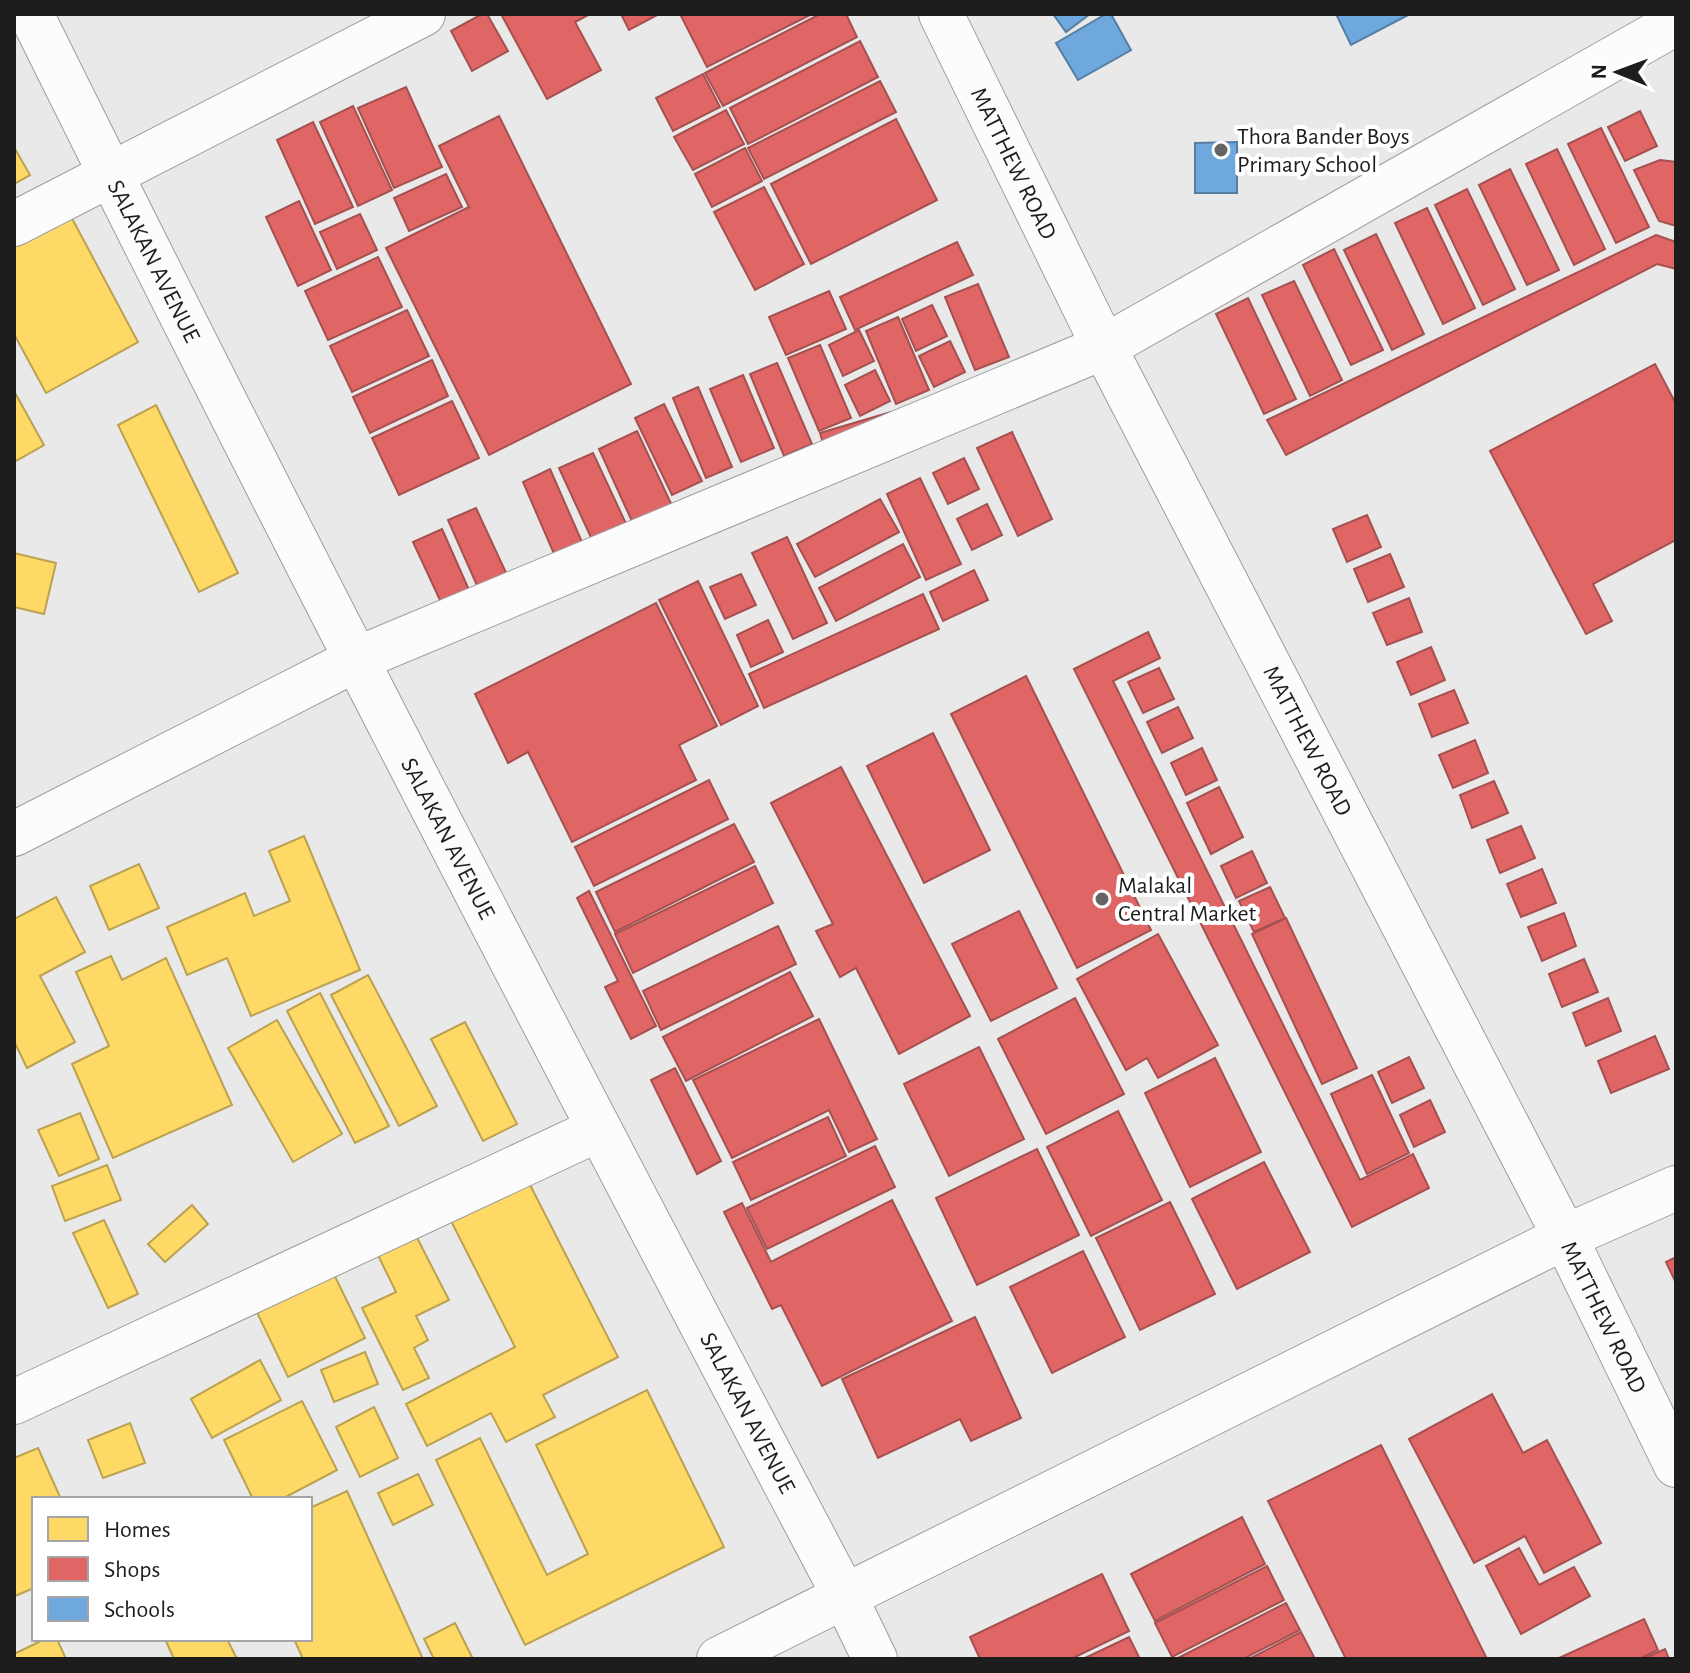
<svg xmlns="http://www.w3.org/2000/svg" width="1690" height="1673" font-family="'Alegreya Sans',sans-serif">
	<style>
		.homes { fill: #ffd966; stroke: #bba150; stroke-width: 2 }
		.shops { fill: #e06666; stroke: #a65050; stroke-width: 2 }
		.schools { fill: #6fa8dc; stroke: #567ea3; stroke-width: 2 }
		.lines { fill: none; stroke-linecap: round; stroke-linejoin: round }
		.street-casing { stroke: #9d9d9e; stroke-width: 46 }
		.secondary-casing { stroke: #9d9d9e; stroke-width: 46 }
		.street { stroke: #fcfcfc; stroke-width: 44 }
		.secondary { stroke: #fcfcfc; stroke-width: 44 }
		.poi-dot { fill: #646465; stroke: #fff; stroke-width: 3 }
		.labels { text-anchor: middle; stroke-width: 8; stroke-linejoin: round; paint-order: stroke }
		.poi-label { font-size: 24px; fill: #1d1d1e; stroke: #fff; text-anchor: start }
		.street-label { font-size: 24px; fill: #1d1d1e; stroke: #fff }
	</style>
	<rect width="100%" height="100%" fill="#e9e9ea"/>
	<g class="homes">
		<path d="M 14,147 L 30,175 L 14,184 Z"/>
		<path d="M 67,209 L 138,342 L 46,393 L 14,334 L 14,238 Z"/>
		<path d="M 14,391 L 44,445 L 14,462 Z"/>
		<path d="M 156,405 L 238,573 L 199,592 L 118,425 Z"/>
		<path d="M 14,553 L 56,563 L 44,614 L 14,607 Z"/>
		<path d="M 304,836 L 360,970 L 251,1016 L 227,958 L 187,975 L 167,927 L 245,893 L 254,916 L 290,901 L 269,851 Z"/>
		<path d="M 139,864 L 159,908 L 109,930 L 90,886 Z"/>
		<path d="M 56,897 L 85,952 L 40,976 L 75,1042 L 27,1068 L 14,1041 L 14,919 Z"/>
		<path d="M 111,956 L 122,980 L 166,958 L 232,1105 L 113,1158 L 72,1064 L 109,1046 L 76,972 Z"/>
		<path d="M 368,975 L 437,1106 L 399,1126 L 331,995 Z"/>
		<path d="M 320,993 L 389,1126 L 355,1143 L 287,1011 Z"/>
		<path d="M 277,1020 L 342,1134 L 293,1162 L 228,1048 Z"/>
		<path d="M 465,1022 L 517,1124 L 483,1141 L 431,1039 Z"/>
		<path d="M 80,1113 L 99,1159 L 59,1176 L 38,1130 Z"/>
		<path d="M 107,1165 L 121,1200 L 65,1221 L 52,1186 Z"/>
		<path d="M 525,1175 L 618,1357 L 543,1395 L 555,1417 L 506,1442 L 491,1413 L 427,1446 L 406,1404 L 515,1347 L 448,1215 Z"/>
		<path d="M 192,1205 L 208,1224 L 165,1262 L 148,1244 Z"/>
		<path d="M 104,1220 L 138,1294 L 108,1308 L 73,1233 Z"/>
		<path d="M 412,1228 L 449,1300 L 416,1316 L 428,1340 L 414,1348 L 429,1378 L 403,1390 L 362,1308 L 396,1292 L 374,1247 Z"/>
		<path d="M 327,1260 L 365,1338 L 288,1377 L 250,1298 Z"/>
		<path d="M 365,1352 L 378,1384 L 334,1402 L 321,1370 Z"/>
		<path d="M 260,1360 L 281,1400 L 212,1438 L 191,1399 Z"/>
		<path d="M 647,1390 L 724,1547 L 525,1645 L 436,1460 L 480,1438 L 547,1575 L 588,1554 L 536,1445 Z"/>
		<path d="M 302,1401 L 337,1470 L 282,1499 L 253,1499 L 224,1440 Z"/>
		<path d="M 374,1407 L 398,1458 L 360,1477 L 336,1427 Z"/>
		<path d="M 130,1423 L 145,1463 L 103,1478 L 88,1440 Z"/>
		<path d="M 38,1448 L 61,1499 L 34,1499 L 34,1588 L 15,1596 L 14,1458 Z"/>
		<path d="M 418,1474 L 433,1505 L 393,1525 L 378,1493 Z"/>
		<path d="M 347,1491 L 423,1659 L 303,1659 L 294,1639 L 310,1639 L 310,1508 Z"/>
		<path d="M 455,1623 L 473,1659 L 434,1659 L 424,1639 Z"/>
		<path d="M 45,1639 L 57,1639 L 66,1659 L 14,1659 L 14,1654 Z"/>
		<path d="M 165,1639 L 227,1639 L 237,1659 L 174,1659 Z"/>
	</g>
	<g class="shops">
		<path d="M 482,14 L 487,14 L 508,51 L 472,71 L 451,31 Z"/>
		<path d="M 501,14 L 590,14 L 575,22 L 601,70 L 547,99 Z"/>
		<path d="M 621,14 L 659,14 L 629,30 Z"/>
		<path d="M 680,14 L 812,14 L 707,67 Z"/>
		<path d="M 820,14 L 846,14 L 857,37 L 723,106 L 705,73 Z"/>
		<path d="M 860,41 L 878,77 L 748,144 L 730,108 Z"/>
		<path d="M 703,74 L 720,107 L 673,131 L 656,98 Z"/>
		<path d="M 880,81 L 896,112 L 764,179 L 748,148 Z"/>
		<path d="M 406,87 L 442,167 L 394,188 L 358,108 Z"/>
		<path d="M 353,106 L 392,190 L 358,206 L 320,122 Z"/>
		<path d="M 726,110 L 744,144 L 693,170 L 674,137 Z"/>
		<path d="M 1640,111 L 1657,146 L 1625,161 L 1608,127 Z"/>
		<path d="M 499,116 L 631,384 L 489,455 L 386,248 L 469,207 L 439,146 Z"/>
		<path d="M 896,119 L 937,200 L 811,264 L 771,184 Z"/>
		<path d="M 313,122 L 353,207 L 315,224 L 277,140 Z"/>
		<path d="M 1601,128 L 1649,227 L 1616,243 L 1568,144 Z"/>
		<path d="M 745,148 L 762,181 L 712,207 L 695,174 Z"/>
		<path d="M 1557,149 L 1605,249 L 1574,265 L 1526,164 Z"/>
		<path d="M 1660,160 L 1676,162 L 1676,226 L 1659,221 L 1634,170 Z"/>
		<path d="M 1510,169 L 1559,270 L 1527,285 L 1479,185 Z"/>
		<path d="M 446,174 L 462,207 L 409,231 L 394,198 Z"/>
		<path d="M 764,187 L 804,264 L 755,290 L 714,212 Z"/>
		<path d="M 1467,189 L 1515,289 L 1483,305 L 1435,205 Z"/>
		<path d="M 299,201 L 331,270 L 298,286 L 266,217 Z"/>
		<path d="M 1427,208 L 1475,308 L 1443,324 L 1395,223 Z"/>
		<path d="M 360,214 L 377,250 L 337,269 L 320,232 Z"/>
		<path d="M 1376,234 L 1424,334 L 1392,350 L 1344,250 Z"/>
		<path d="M 1656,235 L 1676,242 L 1676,269 L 1657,264 L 1286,455 L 1267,420 Z"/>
		<path d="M 957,242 L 973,275 L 855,330 L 840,297 Z"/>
		<path d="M 1334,249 L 1383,350 L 1351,365 L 1303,265 Z"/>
		<path d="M 378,257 L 402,307 L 328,340 L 305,291 Z"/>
		<path d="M 1294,281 L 1342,380 L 1310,396 L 1262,295 Z"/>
		<path d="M 978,284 L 1009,357 L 975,370 L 945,297 Z"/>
		<path d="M 829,291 L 846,329 L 786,355 L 769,317 Z"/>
		<path d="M 1248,298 L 1296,399 L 1264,414 L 1216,314 Z"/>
		<path d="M 932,305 L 947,336 L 916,351 L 902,319 Z"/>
		<path d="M 407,310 L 429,356 L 352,392 L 330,346 Z"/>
		<path d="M 898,317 L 929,390 L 896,404 L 866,331 Z"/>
		<path d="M 859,330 L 874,361 L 843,376 L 829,345 Z"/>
		<path d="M 950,341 L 965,372 L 934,387 L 919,356 Z"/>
		<path d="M 820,345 L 851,418 L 819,431 L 788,358 Z"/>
		<path d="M 432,360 L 448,396 L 370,433 L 353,397 Z"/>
		<path d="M 777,363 L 812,444 L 784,456 L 750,374 Z"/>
		<path d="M 1655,364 L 1676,404 L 1676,540 L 1593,584 L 1612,621 L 1586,634 L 1490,451 Z"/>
		<path d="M 875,370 L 890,401 L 860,416 L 845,385 Z"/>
		<path d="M 743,375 L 774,448 L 741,462 L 710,389 Z"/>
		<path d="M 698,387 L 732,467 L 706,478 L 673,398 Z"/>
		<path d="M 452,401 L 479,458 L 399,495 L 372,438 Z"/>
		<path d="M 664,404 L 702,481 L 672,495 L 635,418 Z"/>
		<path d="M 891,412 L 896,429 L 825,450 L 820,433 Z"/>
		<path d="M 637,431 L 675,512 L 636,530 L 599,449 Z"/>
		<path d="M 1012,432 L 1052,519 L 1018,536 L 977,448 Z"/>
		<path d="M 593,453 L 628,528 L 594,544 L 559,468 Z"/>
		<path d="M 964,458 L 979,489 L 948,504 L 933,473 Z"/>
		<path d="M 550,469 L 589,558 L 561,570 L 523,482 Z"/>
		<path d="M 920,478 L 961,564 L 926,580 L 887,494 Z"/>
		<path d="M 880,499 L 899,532 L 815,577 L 797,544 Z"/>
		<path d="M 987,504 L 1002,535 L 972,550 L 957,519 Z"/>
		<path d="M 476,508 L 508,577 L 479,590 L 448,520 Z"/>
		<path d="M 1367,515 L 1381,547 L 1347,562 L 1333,529 Z"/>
		<path d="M 442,529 L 473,599 L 445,611 L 413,542 Z"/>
		<path d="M 787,537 L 827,623 L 793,639 L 752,553 Z"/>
		<path d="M 903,544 L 920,577 L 836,621 L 819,588 Z"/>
		<path d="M 1390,554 L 1404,587 L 1368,602 L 1354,569 Z"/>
		<path d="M 974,570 L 988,600 L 943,621 L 930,592 Z"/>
		<path d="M 741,574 L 756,605 L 725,619 L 710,587 Z"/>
		<path d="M 698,581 L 758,706 L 721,725 L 659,600 Z"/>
		<path d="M 923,594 L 939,629 L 764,708 L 749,674 Z"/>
		<path d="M 1409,598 L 1422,632 L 1387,645 L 1373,613 Z"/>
		<path d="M 656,603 L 717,726 L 679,745 L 696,780 L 572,842 L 528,752 L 508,763 L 475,694 Z"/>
		<path d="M 768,620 L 783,652 L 751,667 L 737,635 Z"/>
		<path d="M 1148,632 L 1160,658 L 1113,681 L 1360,1180 L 1413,1154 L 1429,1188 L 1352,1227 L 1074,669 Z"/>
		<path d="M 1431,647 L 1445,680 L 1411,695 L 1397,662 Z"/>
		<path d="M 1159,668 L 1174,699 L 1143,713 L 1128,682 Z"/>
		<path d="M 1026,676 L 1151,930 L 1077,968 L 951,714 Z"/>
		<path d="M 1454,690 L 1468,723 L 1432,737 L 1419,704 Z"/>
		<path d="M 1178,707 L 1193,738 L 1162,753 L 1147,722 Z"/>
		<path d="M 933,733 L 990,850 L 924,883 L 867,766 Z"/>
		<path d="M 1475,740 L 1488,773 L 1453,788 L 1439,755 Z"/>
		<path d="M 1202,748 L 1217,780 L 1186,795 L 1171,763 Z"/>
		<path d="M 841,767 L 970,1016 L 899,1054 L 856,968 L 840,977 L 816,931 L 833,924 L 771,803 Z"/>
		<path d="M 709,780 L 728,819 L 594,886 L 575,847 Z"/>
		<path d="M 1494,781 L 1508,813 L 1472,828 L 1460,795 Z"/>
		<path d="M 1219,787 L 1243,837 L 1211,854 L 1187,803 Z"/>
		<path d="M 734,824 L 754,862 L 615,932 L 596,892 Z"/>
		<path d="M 1521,826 L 1535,858 L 1500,873 L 1487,840 Z"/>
		<path d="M 1252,851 L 1267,883 L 1236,898 L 1221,866 Z"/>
		<path d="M 755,866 L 773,903 L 633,973 L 615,934 Z"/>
		<path d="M 1542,869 L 1556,903 L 1521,917 L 1507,884 Z"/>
		<path d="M 1270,887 L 1285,918 L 1254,932 L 1239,901 Z"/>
		<path d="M 589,891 L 656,1026 L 631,1039 L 605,987 L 618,981 L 577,898 Z"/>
		<path d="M 1019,911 L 1057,988 L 991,1021 L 952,944 Z"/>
		<path d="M 1564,913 L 1576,946 L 1542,961 L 1528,927 Z"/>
		<path d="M 1286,918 L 1357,1068 L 1322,1084 L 1252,934 Z"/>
		<path d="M 778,926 L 796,964 L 661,1030 L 643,991 Z"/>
		<path d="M 1158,934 L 1218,1045 L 1158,1078 L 1147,1058 L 1126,1070 L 1077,979 Z"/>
		<path d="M 1584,959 L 1598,992 L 1562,1007 L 1549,974 Z"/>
		<path d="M 790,972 L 813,1016 L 686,1081 L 663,1037 Z"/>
		<path d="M 1075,998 L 1124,1094 L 1046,1134 L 998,1039 Z"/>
		<path d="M 1608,998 L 1621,1031 L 1586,1046 L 1573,1013 Z"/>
		<path d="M 819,1019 L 877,1139 L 849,1152 L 829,1110 L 732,1158 L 693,1080 Z"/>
		<path d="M 1655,1036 L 1669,1069 L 1611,1093 L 1598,1061 Z"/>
		<path d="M 979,1047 L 1024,1139 L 949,1176 L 904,1084 Z"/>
		<path d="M 1409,1057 L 1424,1088 L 1392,1103 L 1378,1072 Z"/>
		<path d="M 1215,1058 L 1261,1152 L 1190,1187 L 1145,1093 Z"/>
		<path d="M 675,1068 L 721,1161 L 697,1174 L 651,1080 Z"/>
		<path d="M 1372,1075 L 1409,1153 L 1367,1174 L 1331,1094 Z"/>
		<path d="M 1430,1100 L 1445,1132 L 1414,1147 L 1400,1115 Z"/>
		<path d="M 1118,1111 L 1162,1200 L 1091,1236 L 1047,1147 Z"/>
		<path d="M 828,1117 L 846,1156 L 751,1200 L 733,1162 Z"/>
		<path d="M 875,1146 L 895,1187 L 767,1249 L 747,1208 Z"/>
		<path d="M 1037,1149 L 1079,1235 L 977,1285 L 936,1198 Z"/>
		<path d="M 1264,1162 L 1310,1252 L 1237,1289 L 1192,1199 Z"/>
		<path d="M 892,1200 L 952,1321 L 822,1386 L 781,1305 L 772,1309 L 724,1212 L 742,1203 L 771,1262 Z"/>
		<path d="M 1170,1202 L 1215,1294 L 1140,1330 L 1096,1238 Z"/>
		<path d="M 1083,1251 L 1125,1337 L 1052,1373 L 1010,1287 Z"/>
		<path d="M 1676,1257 L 1676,1283 L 1666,1262 Z"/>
		<path d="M 975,1317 L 1021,1418 L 971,1441 L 960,1419 L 878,1458 L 842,1379 Z"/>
		<path d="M 1492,1394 L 1523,1453 L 1547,1440 L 1601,1543 L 1544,1573 L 1525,1536 L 1474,1563 L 1409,1439 Z"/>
		<path d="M 1381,1445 L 1487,1659 L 1346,1659 L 1268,1501 Z"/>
		<path d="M 1242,1517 L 1265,1564 L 1155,1621 L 1131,1574 Z"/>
		<path d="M 1519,1548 L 1539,1585 L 1574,1567 L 1590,1596 L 1521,1634 L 1486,1566 Z"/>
		<path d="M 1267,1566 L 1284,1600 L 1172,1657 L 1155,1623 Z"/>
		<path d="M 1102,1574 L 1129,1631 L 1071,1659 L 980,1659 L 970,1637 Z"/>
		<path d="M 1286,1603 L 1300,1630 L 1243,1659 L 1176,1659 Z"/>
		<path d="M 1644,1619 L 1658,1650 L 1639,1659 L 1557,1659 Z"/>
		<path d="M 1301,1632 L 1315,1659 L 1249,1659 Z"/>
		<path d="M 1129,1637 L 1140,1659 L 1083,1659 Z"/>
		<path d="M 1665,1649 L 1669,1659 L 1643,1659 Z"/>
	</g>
	<g class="schools">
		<path d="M 1053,14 L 1090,14 L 1066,32 Z"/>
		<path d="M 1106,14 L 1111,14 L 1131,50 L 1078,80 L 1056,43 Z"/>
		<path d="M 1336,14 L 1410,14 L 1351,45 Z"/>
		<path d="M 1237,142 L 1237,193 L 1195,193 L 1195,143 Z"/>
	</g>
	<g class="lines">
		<defs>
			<g id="street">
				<path id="s1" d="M 31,14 C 294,546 568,1072 845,1597 L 875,1659"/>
				<path d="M 14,224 L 423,14"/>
				<path d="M 14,834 L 357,659 L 1104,347 L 1676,23"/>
				<path d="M 14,1402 L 599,1129"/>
				<path d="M 719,1659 L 1565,1237 L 1676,1188"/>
			</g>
			<g id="secondary">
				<path id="s2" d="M 941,14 L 1104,347 L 1565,1237 L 1676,1465"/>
			</g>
		</defs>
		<use href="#street" class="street-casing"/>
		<use href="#secondary" class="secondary-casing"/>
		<use href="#street" class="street"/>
		<use href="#secondary" class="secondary"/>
	</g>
	<g class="poi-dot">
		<circle cx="1221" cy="150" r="8"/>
		<circle cx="1102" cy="899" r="8"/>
	</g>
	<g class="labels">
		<g class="poi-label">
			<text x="1237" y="144">Thora Bander Boys<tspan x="1237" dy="28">Primary School</tspan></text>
			<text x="1118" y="893">Malakal<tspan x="1118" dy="28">Central Market</tspan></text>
		</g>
		<g class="street-label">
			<text dy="8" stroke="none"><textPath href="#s2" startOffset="166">MATTHEW ROAD</textPath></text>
			<text dy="8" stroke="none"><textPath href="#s1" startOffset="276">SALAKAN AVENUE</textPath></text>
			<text dy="8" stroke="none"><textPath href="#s2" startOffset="814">MATTHEW ROAD</textPath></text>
			<text dy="8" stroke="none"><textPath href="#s1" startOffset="924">SALAKAN AVENUE</textPath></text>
			<text dy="8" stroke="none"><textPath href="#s2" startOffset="1462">MATTHEW ROAD</textPath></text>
			<text dy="8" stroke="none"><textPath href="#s1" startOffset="1572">SALAKAN AVENUE</textPath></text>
		</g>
	</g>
	<rect width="1690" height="1673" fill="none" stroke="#1d1d1e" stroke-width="32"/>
	<rect x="32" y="1497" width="280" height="144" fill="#ffffff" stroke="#a5a5a5" stroke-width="2"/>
	<rect x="48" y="1517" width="40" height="24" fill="#ffd966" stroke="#a5a5a5" stroke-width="2"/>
	<text x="104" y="1537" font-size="24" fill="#1d1d1e">Homes</text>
	<rect x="48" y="1557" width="40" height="24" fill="#e06666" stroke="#a5a5a5" stroke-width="2"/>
	<text x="104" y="1577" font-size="24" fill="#1d1d1e">Shops</text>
	<rect x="48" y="1597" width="40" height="24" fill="#6fa8dc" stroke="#a5a5a5" stroke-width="2"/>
	<text x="104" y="1617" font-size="24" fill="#1d1d1e">Schools</text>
	<g transform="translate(1618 72) rotate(271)" stroke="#ffffff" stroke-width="6" paint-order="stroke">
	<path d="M0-6L14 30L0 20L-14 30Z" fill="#1d1d1e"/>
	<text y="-12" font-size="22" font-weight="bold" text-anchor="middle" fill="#1d1d1e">N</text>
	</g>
</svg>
